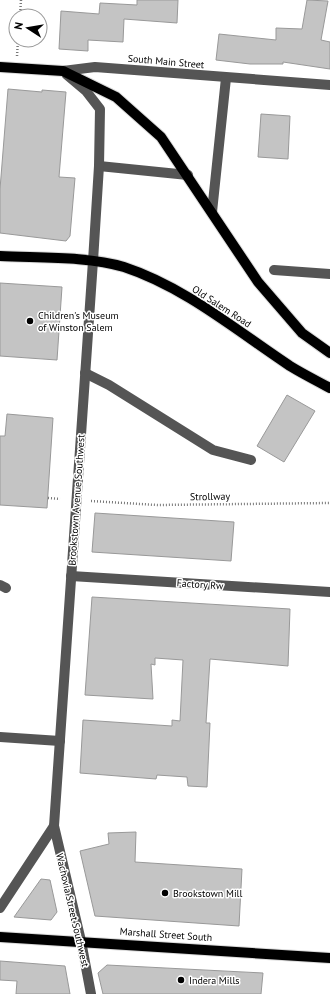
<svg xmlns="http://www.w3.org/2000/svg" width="330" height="994" font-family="'PT Sans',sans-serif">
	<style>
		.building { fill: #c4c4c4; stroke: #999 }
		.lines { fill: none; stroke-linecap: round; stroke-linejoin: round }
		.major-casing { stroke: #dbdbdb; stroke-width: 12 }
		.path { stroke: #777; stroke-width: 2.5; stroke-dasharray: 1 2; stroke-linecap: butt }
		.minor { stroke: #555; stroke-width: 10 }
		.major { stroke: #000; stroke-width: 10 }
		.poi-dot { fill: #000; stroke: #fff; stroke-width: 1.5 }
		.labels { text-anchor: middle; stroke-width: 3; stroke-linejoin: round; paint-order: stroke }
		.street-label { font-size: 10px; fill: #000; stroke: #fff }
		.poi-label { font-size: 10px; fill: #000; stroke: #fff; text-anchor: start }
	</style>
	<rect width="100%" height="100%" fill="#fff"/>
	<g class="building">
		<path d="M 137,0 L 178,0 L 177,23 L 124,19 L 123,42 L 88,40 L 88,51 L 59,49 L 61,11 L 99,14 L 100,3 L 137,5 Z"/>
		<path d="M 307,0 L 328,1 L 321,40 L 330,42 L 330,69 L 283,62 L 283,64 L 250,64 L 216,60 L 219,34 L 276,40 L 276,28 L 302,29 Z"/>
		<path d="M 8,89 L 42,92 L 42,90 L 66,92 L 59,177 L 75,178 L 70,236 L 66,241 L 0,233 L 0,189 Z"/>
		<path d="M 261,114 L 290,116 L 288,159 L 258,157 Z"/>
		<path d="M 0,283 L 62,287 L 57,360 L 0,356 Z"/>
		<path d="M 287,395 L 315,411 L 284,462 L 257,446 Z"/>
		<path d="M 7,414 L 53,418 L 47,508 L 0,505 L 0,436 L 5,436 Z"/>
		<path d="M 95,513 L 234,522 L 231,561 L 92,552 Z"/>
		<path d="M 92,597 L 290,609 L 288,666 L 210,659 L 206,723 L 210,723 L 207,787 L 188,786 L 187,777 L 157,775 L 156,779 L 80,773 L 83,720 L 172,726 L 172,720 L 180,721 L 183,660 L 155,658 L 155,665 L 151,664 L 153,699 L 85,695 Z"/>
		<path d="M 136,832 L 135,862 L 242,869 L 239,926 L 95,916 L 80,851 L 109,844 L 108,833 Z"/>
		<path d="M 41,879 L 50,880 L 57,912 L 51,920 L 14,917 Z"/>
		<path d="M 0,961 L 65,966 L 70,994 L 16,994 L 17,981 L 0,980 Z"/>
		<path d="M 107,965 L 263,973 L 261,994 L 103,994 L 98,973 Z"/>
	</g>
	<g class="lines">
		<defs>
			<g id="major">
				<path d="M 0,67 L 63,71 L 116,97 L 161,137 L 258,282 L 302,333 L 330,353"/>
				<path d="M 0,256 C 38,258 88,256 124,267 C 185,287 237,331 290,366 C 303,374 317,381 330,388"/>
				<path d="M 0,937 L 330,958"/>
			</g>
		</defs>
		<use href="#major" class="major-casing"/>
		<g class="path">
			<path d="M 20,16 L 21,0"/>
			<path d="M 17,56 L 18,40"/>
			<path d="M 48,498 L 60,499"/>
			<path d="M 91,501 L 157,505 L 330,503"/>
		</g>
		<g class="minor">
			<path d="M 63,71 L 95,67 L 330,85"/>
			<path d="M 99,166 L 188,175"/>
			<path d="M 212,212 L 226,78"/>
			<path d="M 274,270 L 330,274"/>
			<path d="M 85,373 L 109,385 L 213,450 L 251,460"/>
			<path d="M 71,576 L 330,592"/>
			<path d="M 0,585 L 6,588"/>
			<path d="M 0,737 L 60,741"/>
			<path d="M 54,826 L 81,941 L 91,994"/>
			<path d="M 0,908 L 54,826 L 93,261 L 99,166 L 100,109 L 86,91 L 67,75"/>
		</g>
		<use href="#major" class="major"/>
	</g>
	<g class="poi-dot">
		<circle cx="30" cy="321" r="4"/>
		<circle cx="165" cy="893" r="4"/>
		<circle cx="181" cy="980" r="4"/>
	</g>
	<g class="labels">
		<g class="street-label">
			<text transform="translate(166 61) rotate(5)" y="4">South Main Street</text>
			<text transform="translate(222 306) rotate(33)" y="4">Old Salem Road</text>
			<text transform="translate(210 496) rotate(-1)" y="4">Strollway</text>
			<text transform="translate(76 500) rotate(-86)" y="4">Brookstown Avenue Southwest</text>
			<text transform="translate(200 584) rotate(4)" y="4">Factory Rw</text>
			<text transform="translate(73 910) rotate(77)" y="4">Wachovia Street Southwest</text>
			<text transform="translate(166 934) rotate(4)" y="4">Marshall Street South</text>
		</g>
		<g class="poi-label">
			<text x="38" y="319">Children's Museum<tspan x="38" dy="12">of Winston Salem</tspan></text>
			<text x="173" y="897">Brookstown Mill</text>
			<text x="189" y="984">Indera Mills</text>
		</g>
	</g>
	<g transform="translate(28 28) rotate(282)"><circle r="19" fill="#ffffff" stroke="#999999"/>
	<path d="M0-3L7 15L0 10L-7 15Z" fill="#000000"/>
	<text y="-6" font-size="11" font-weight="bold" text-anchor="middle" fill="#000000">N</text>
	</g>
</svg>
